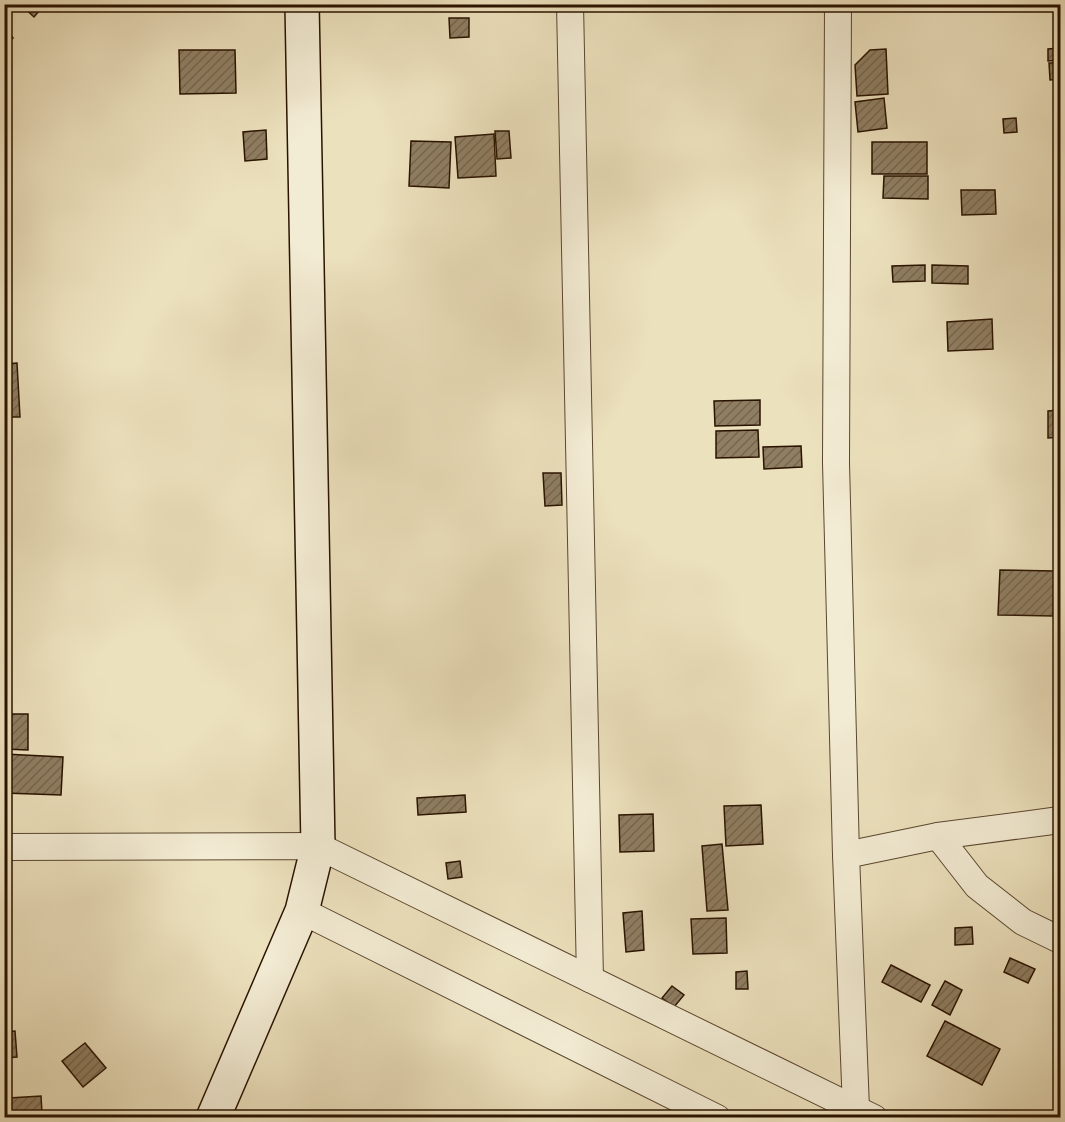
<svg xmlns="http://www.w3.org/2000/svg" width="1065" height="1122" font-family="Cardo,serif">
	<style>
		.building { fill: url(#building-hatch); stroke: #2a1300; stroke-width: 1.5 }
		.lines { fill: none; stroke-linecap: round; stroke-linejoin: round }
		.street-casing { stroke: #5a462f; stroke-width: 28 }
		.secondary-casing { stroke: #2a1300; stroke-width: 36 }
		.street { stroke: #f3ecd4; stroke-width: 26 }
		.secondary { stroke: #f3ecd4; stroke-width: 33 }
	</style>
	<defs>
		<pattern id="building-hatch" width="6" height="6" patternUnits="userSpaceOnUse" patternTransform="scale(1.5)"><rect width="6" height="6" fill="#8f7e62"/><path d="M-1 1l2-2M0 6l6-6M5 7l2-2" fill="none" stroke="#75664e"/></pattern>
	</defs>
	<rect width="100%" height="100%" fill="#ece1bd"/>
	<filter id="stains"><feTurbulence type="fractalNoise" baseFrequency=".00333" numOctaves="4"/><feColorMatrix values="0 0 0 0 .2 0 0 0 0 .09 0 0 0 0 .02 0 0 0 .5 -.17"/></filter>
	<radialGradient id="worn" r=".72"><stop offset=".6" stop-color="#630" stop-opacity="0"/><stop offset="1" stop-color="#630" stop-opacity=".3"/></radialGradient>
	<g class="building">
		<path d="M 20,4 L 45,4 L 34,17 Z"/>
		<path d="M 360,4 L 375,4 L 376,7 L 360,9 Z"/>
		<path d="M 448,4 L 469,4 L 469,6 L 448,7 Z"/>
		<path d="M 449,18 L 469,18 L 469,37 L 450,38 Z"/>
		<path d="M 4,29 L 13,38 L 4,45 Z"/>
		<path d="M 1060,48 L 1060,60 L 1048,61 L 1048,49 Z"/>
		<path d="M 886,49 L 888,94 L 857,96 L 855,65 L 870,50 Z"/>
		<path d="M 179,50 L 235,50 L 236,93 L 180,94 Z"/>
		<path d="M 1049,63 L 1060,63 L 1060,79 L 1050,80 Z"/>
		<path d="M 884,98 L 887,128 L 858,132 L 855,102 Z"/>
		<path d="M 1016,118 L 1017,132 L 1004,133 L 1003,119 Z"/>
		<path d="M 266,130 L 267,159 L 245,161 L 243,132 Z"/>
		<path d="M 495,131 L 509,131 L 511,158 L 497,159 Z"/>
		<path d="M 494,134 L 496,176 L 458,178 L 455,137 Z"/>
		<path d="M 411,141 L 451,142 L 449,188 L 409,186 Z"/>
		<rect x="872" y="142" width="55" height="32"/>
		<path d="M 884,176 L 928,176 L 928,199 L 883,198 Z"/>
		<path d="M 961,190 L 995,190 L 996,214 L 962,215 Z"/>
		<path d="M 925,265 L 925,281 L 893,282 L 892,266 Z"/>
		<path d="M 932,265 L 968,266 L 968,284 L 932,283 Z"/>
		<path d="M 992,319 L 993,349 L 948,351 L 947,322 Z"/>
		<path d="M 17,363 L 20,417 L 4,417 L 4,364 Z"/>
		<path d="M 760,400 L 760,425 L 715,426 L 714,401 Z"/>
		<path d="M 1060,410 L 1060,437 L 1048,438 L 1048,411 Z"/>
		<path d="M 758,430 L 759,457 L 716,458 L 716,431 Z"/>
		<path d="M 801,446 L 802,467 L 764,469 L 763,447 Z"/>
		<path d="M 543,473 L 561,473 L 562,505 L 545,506 Z"/>
		<path d="M 1000,570 L 1054,571 L 1053,616 L 998,615 Z"/>
		<path d="M 4,714 L 28,714 L 28,750 L 4,749 Z"/>
		<path d="M 4,754 L 63,757 L 61,795 L 4,793 Z"/>
		<path d="M 465,795 L 466,812 L 418,815 L 417,798 Z"/>
		<path d="M 761,805 L 763,844 L 726,846 L 724,806 Z"/>
		<path d="M 653,814 L 654,851 L 620,852 L 619,815 Z"/>
		<path d="M 722,844 L 728,910 L 707,911 L 702,846 Z"/>
		<path d="M 460,861 L 462,877 L 448,879 L 446,863 Z"/>
		<path d="M 642,911 L 644,950 L 626,952 L 623,913 Z"/>
		<path d="M 726,918 L 727,953 L 693,954 L 691,919 Z"/>
		<path d="M 972,927 L 973,944 L 955,945 L 955,928 Z"/>
		<path d="M 1010,958 L 1035,969 L 1028,983 L 1004,972 Z"/>
		<path d="M 891,965 L 930,985 L 921,1002 L 882,982 Z"/>
		<path d="M 747,971 L 748,989 L 736,989 L 736,972 Z"/>
		<path d="M 945,981 L 962,990 L 950,1015 L 932,1005 Z"/>
		<path d="M 672,986 L 684,995 L 674,1007 L 662,998 Z"/>
		<path d="M 945,1021 L 1000,1049 L 982,1085 L 927,1056 Z"/>
		<path d="M 15,1031 L 17,1057 L 4,1058 L 4,1032 Z"/>
		<path d="M 85,1043 L 106,1068 L 83,1087 L 62,1061 Z"/>
		<path d="M 41,1096 L 42,1113 L 10,1116 L 9,1098 Z"/>
	</g>
	<g class="lines">
		<defs>
			<g id="street">
				<path d="M 570,4 L 590,979"/>
				<path d="M 838,4 L 836,463 L 846,855 L 856,1109"/>
				<path d="M 938,836 L 977,886 L 1023,922 L 1060,940"/>
				<path d="M 4,847 L 318,846 L 874,1118"/>
				<path d="M 846,855 L 938,836 L 1060,820"/>
				<path d="M 302,911 L 717,1118"/>
			</g>
			<path id="secondary" d="M 213,1118 L 302,911 L 318,846 L 302,4"/>
		</defs>
		<use href="#street" class="street-casing"/>
		<use href="#secondary" class="secondary-casing"/>
		<use href="#street" class="street"/>
		<use href="#secondary" class="secondary"/>
	</g>
	<rect width="1065" height="1122" fill="none" stroke="#ece1bd" stroke-width="24"/>
	<rect x="6" y="6" width="1053" height="1110" fill="none" stroke="#2a1300" stroke-width="3"/>
	<rect x="12" y="12" width="1041" height="1098" fill="none" stroke="#2a1300" stroke-width="1.5"/>
	<rect width="100%" height="100%" filter="url(#stains)"/>
	<rect width="100%" height="100%" fill="url(#worn)"/>
</svg>
